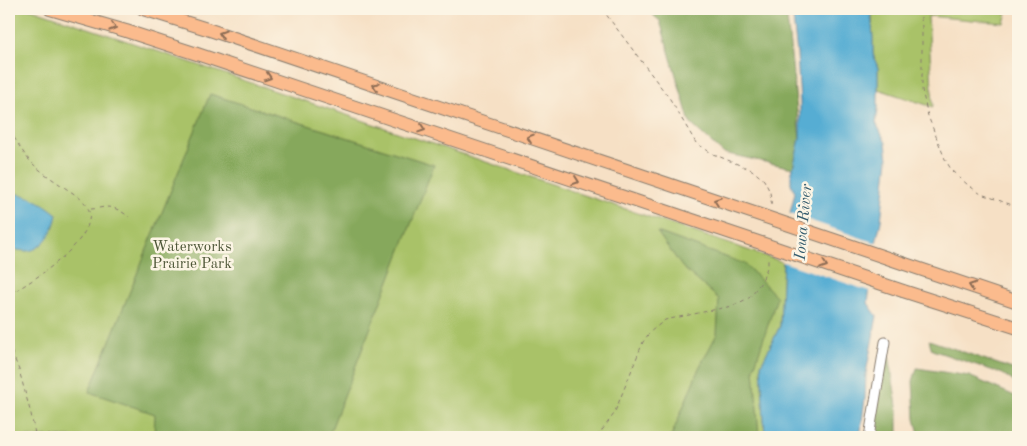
<svg xmlns="http://www.w3.org/2000/svg" width="1027" height="446" font-family="'Old Standard TT',serif">
	<style>
		.green { fill: #a9c268; stroke: #626f42 }
		.forest { fill: #86a85c; stroke: #51623c }
		.water { fill: #56add3; stroke: #396478 }
		.pier { fill: #f6e0c5 }
		.lines { fill: none; stroke-linecap: round; stroke-linejoin: round }
		.minor-casing { stroke: #897e70; stroke-width: 11 }
		.highway-casing { stroke: #897e70; stroke-width: 14 }
		.path { stroke: #897e70; stroke-width: 1; stroke-dasharray: 4 4; stroke-linecap: butt }
		.minor { stroke: #fff; stroke-width: 9 }
		.highway { stroke: #fbbb8d; stroke-width: 12 }
		.highway-bridge-casing { stroke: #897e70; stroke-width: 14; stroke-linecap: butt }
		.highway-bridge { stroke: #fbbb8d; stroke-width: 12 }
		.oneway { stroke: #8c6c54 }
		.labels { text-anchor: middle; stroke-width: 5; stroke-linejoin: round; paint-order: stroke }
		.park-label { font-size: 15px; fill: #4d5637; stroke: #fcf5e5 }
		.water-label { font-size: 16px; font-style: italic; fill: #365d6e; stroke: #fcf5e5 }
	</style>
	<rect width="100%" height="100%" fill="#fcf5e5"/>
	<filter id="ink" filterUnits="userSpaceOnUse"><feTurbulence type="fractalNoise" baseFrequency=".02" numOctaves="2"/><feDisplacementMap in="SourceGraphic" scale="10" xChannelSelector="R" yChannelSelector="G"/><feConvolveMatrix kernelMatrix="1 2 1 2 8 2 1 2 1" color-interpolation-filters="sRGB"/></filter>
	<filter id="wash" filterUnits="userSpaceOnUse"><feTurbulence type="fractalNoise" baseFrequency=".0096" numOctaves="4" result="noise"/><feDisplacementMap in="SourceGraphic" scale="20" xChannelSelector="R" yChannelSelector="G"/><feGaussianBlur stdDeviation="1.12" result="paint"/><feColorMatrix in="noise" values="0 0 0 0 0 0 0 0 0 0 0 0 0 0 0 0 0 1.4 0 .05"/><feComposite in="paint" operator="in"/></filter>
	<g filter="url(#wash)">
		<rect width="100%" height="100%" fill="#f6e0c5"/>
		<g class="green">
			<path d="M 9,9 L 32,9 L 783,262 L 780,326 L 761,365 L 765,437 L 9,437 Z"/>
			<path d="M 872,9 L 1008,9 L 1004,23 L 928,16 L 933,107 L 878,89 L 878,68 L 873,54 Z"/>
		</g>
		<g class="forest">
			<path d="M 646,9 L 786,9 L 800,139 L 793,168 L 723,153 L 690,123 L 660,21 Z"/>
			<path d="M 210,94 L 434,165 L 328,437 L 154,437 L 155,414 L 89,392 Z"/>
			<path d="M 657,232 L 745,264 L 777,297 L 754,368 L 759,437 L 671,437 L 699,368 L 717,334 L 719,299 L 683,268 Z"/>
			<path d="M 929,340 L 1018,371 L 1018,385 L 1003,374 L 932,350 Z"/>
			<path d="M 889,355 L 898,412 L 898,437 L 872,437 L 885,357 Z"/>
			<path d="M 917,368 L 969,376 L 1017,397 L 1018,399 L 1018,437 L 920,437 L 915,419 L 913,381 Z"/>
		</g>
		<g class="water">
			<path d="M 792,9 L 871,9 L 873,38 L 873,54 L 878,68 L 878,108 L 876,123 L 886,143 L 888,159 L 881,221 L 874,252 L 868,303 L 877,316 L 866,373 L 865,398 L 860,437 L 765,437 L 761,365 L 780,326 L 783,262 L 790,214 L 795,192 L 791,184 L 791,176 L 800,139 L 800,102 L 797,54 Z"/>
			<path d="M 9,193 C 26,193 44,203 57,214 C 55,229 44,249 28,251 C 23,251 17,250 12,249 L 10,255 L 11,265 L 9,267 Z"/>
		</g>
		<path class="pier" d="M 788,213 L 879,244 L 876,253 L 872,292 L 780,261 Z"/>
	</g>
	<g filter="url(#ink)">
		<g class="lines">
			<defs>
				<path id="minor" d="M 869,437 L 885,342"/>
				<g id="highway">
					<path d="M 50,9 L 126,31 L 197,54 L 761,243"/>
					<path d="M 143,9 L 207,29 L 763,216"/>
					<path d="M 905,264 L 1018,302"/>
					<path d="M 903,291 L 1018,328"/>
				</g>
			</defs>
			<use href="#minor" class="minor-casing"/>
			<use href="#highway" class="highway-casing"/>
			<g class="path">
				<path d="M 602,9 L 670,99 L 696,143 L 713,154 L 752,170 L 764,180 L 770,192 L 772,208"/>
				<path d="M 920,9 L 922,27 L 922,90 L 928,116 L 945,159 L 952,171 L 968,185 L 981,194 L 1018,207"/>
				<path d="M 959,9 L 971,11 L 982,9"/>
				<path d="M 9,131 C 17,140 22,153 31,162 C 39,170 49,177 58,183 C 66,189 76,194 83,201 C 112,230 36,279 15,291 L 9,293"/>
				<path d="M 91,209 C 96,209 102,207 107,207 C 115,207 123,212 129,217"/>
				<path d="M 9,345 L 19,370 L 31,414 L 35,434 L 70,436 L 74,437"/>
				<path d="M 17,437 L 34,434"/>
				<path d="M 597,437 L 614,414 L 643,342 L 650,332 L 665,320 L 732,306 L 749,298 L 762,281 L 768,265 L 768,257"/>
			</g>
			<use href="#minor" class="minor"/>
			<use href="#highway" class="highway"/>
			<defs>
				<g id="highway-bridge">
					<path d="M 763,216 L 905,264"/>
					<path d="M 761,243 L 903,291"/>
				</g>
			</defs>
			<use href="#highway-bridge" class="highway-bridge-casing"/>
			<use href="#highway-bridge" class="highway-bridge"/>
		</g>
		<defs><path id="oneway-chevron" d="M-2-3.5L2.5 0L-2 3.5" fill="none" stroke-width="1.6" stroke-linecap="round" stroke-linejoin="round" transform="scale(1.25)"/></defs>
		<g class="oneway">
			<use href="#oneway-chevron" transform="translate(113 27) rotate(16)"/>
			<use href="#oneway-chevron" transform="translate(222 34) rotate(-161)"/>
			<use href="#oneway-chevron" transform="translate(268 77) rotate(18)"/>
			<use href="#oneway-chevron" transform="translate(376 86) rotate(-161)"/>
			<use href="#oneway-chevron" transform="translate(422 129) rotate(19)"/>
			<use href="#oneway-chevron" transform="translate(530 138) rotate(-161)"/>
			<use href="#oneway-chevron" transform="translate(576 181) rotate(19)"/>
			<use href="#oneway-chevron" transform="translate(717 201) rotate(-161)"/>
			<use href="#oneway-chevron" transform="translate(824 265) rotate(19)"/>
			<use href="#oneway-chevron" transform="translate(972 286) rotate(-161)"/>
		</g>
	</g>
	<g class="labels">
		<g class="park-label">
			<text x="192" y="251">Waterworks<tspan x="192" dy="17">Prairie Park</tspan></text>
		</g>
		<g class="water-label">
			<text transform="translate(802 222) rotate(-85)" y="6">Iowa River</text>
		</g>
	</g>
	<rect width="1027" height="446" fill="none" stroke="#fcf5e5" stroke-width="30"/>
</svg>
